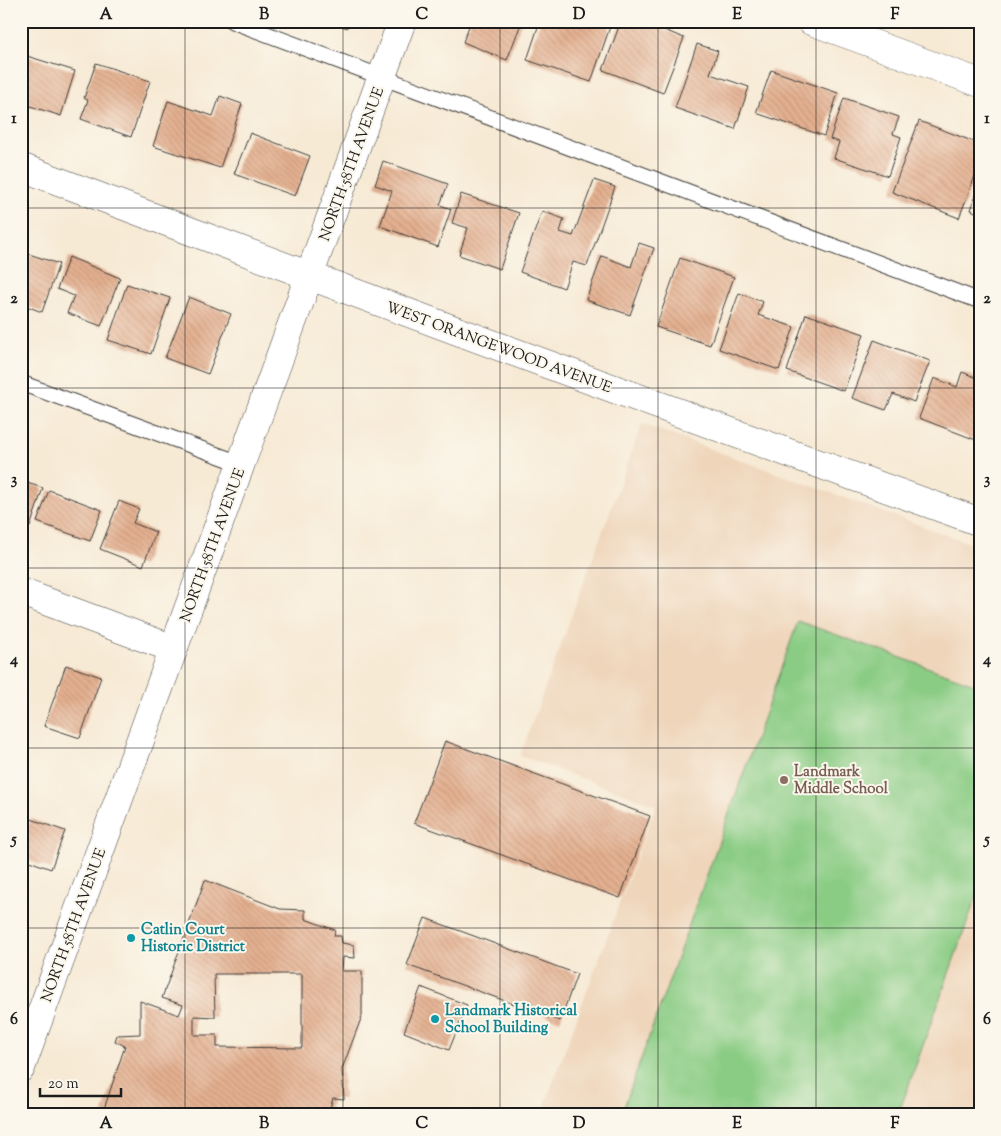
<svg xmlns="http://www.w3.org/2000/svg" width="1001" height="1136" font-family="'Sorts Mill Goudy',serif">
	<style>
		.built { fill: #efd6bb }
		.grass { fill: #8acc84; stroke: #537450 }
		.building { fill: url(#building-back-hatch); fill-rule: evenodd }
		.lines { fill: none; stroke-linecap: round; stroke-linejoin: round }
		.lane-casing { stroke: #3d3b38; stroke-width: 17 }
		.street-casing { stroke: #3d3b38; stroke-width: 29 }
		.secondary-casing { stroke: #3d3b38; stroke-width: 29 }
		.lane { stroke: #fff; stroke-width: 15 }
		.street { stroke: #fff; stroke-width: 28 }
		.secondary { stroke: #fff; stroke-width: 28 }
		.grid { fill: none; stroke: #1c1c1c; stroke-width: 1; stroke-opacity: 0.55 }
		.education-dot { fill: #8d6e63; stroke: #fbf7ec; stroke-width: 2 }
		.culture-dot { fill: #0f9aa8; stroke: #fbf7ec; stroke-width: 2 }
		.labels { text-anchor: middle; stroke-width: 4; stroke-linejoin: round; paint-order: stroke }
		.street-label { font-size: 15px; fill: #1c1c1c; stroke: #fbf7ec }
		.education-label { font-size: 15px; font-weight: bold; fill: #785e54; stroke: #fbf7ec; text-anchor: start }
		.culture-label { font-size: 15px; font-weight: bold; fill: #0d838f; stroke: #fbf7ec; text-anchor: start }
		.neatline { fill: none; stroke: #1c1c1c; stroke-width: 2 }
		.grid-label { font-size: 16px; text-anchor: middle; font-weight: bold; fill: #1c1c1c }
	</style>
	<defs>
		<pattern id="building-back-hatch" width="6" height="6" patternUnits="userSpaceOnUse" patternTransform="scale(1.25)"><rect width="6" height="6" fill="#e4b090"/><path d="M-1 5l2 2M0 0l6 6M5-1l2 2" fill="none" stroke="#c3977c"/></pattern>
	</defs>
	<rect width="100%" height="100%" fill="#fbf7ec"/>
	<filter id="ink" filterUnits="userSpaceOnUse"><feTurbulence type="fractalNoise" baseFrequency=".02" numOctaves="2"/><feDisplacementMap in="SourceGraphic" scale="10" xChannelSelector="R" yChannelSelector="G"/><feConvolveMatrix kernelMatrix="1 2 1 2 8 2 1 2 1" color-interpolation-filters="sRGB"/></filter>
	<filter id="wash" filterUnits="userSpaceOnUse"><feTurbulence type="fractalNoise" baseFrequency=".0096" numOctaves="4" result="noise"/><feDisplacementMap in="SourceGraphic" scale="20" xChannelSelector="R" yChannelSelector="G"/><feGaussianBlur stdDeviation="1.12" result="paint"/><feColorMatrix in="noise" values="0 0 0 0 0 0 0 0 0 0 0 0 0 0 0 0 0 1.4 0 .05"/><feComposite in="paint" operator="in"/></filter>
	<g filter="url(#wash)">
		<rect width="100%" height="100%" fill="#f7ead5"/>
		<path class="built" d="M 642,424 L 980,547 L 980,1115 L 541,1115 L 656,805 L 520,756 Z"/>
		<path class="grass" d="M 798,621 L 980,686 L 980,887 L 898,1115 L 621,1115 Z"/>
		<g id="blocks">
			<g class="building">
				<path d="M 327,21 L 349,21 L 347,28 Z"/>
				<path d="M 471,21 L 522,21 L 507,60 L 463,42 Z"/>
				<path d="M 540,21 L 612,21 L 591,82 L 527,60 Z"/>
				<path d="M 621,21 L 642,21 L 684,38 L 663,93 L 603,70 Z"/>
				<path d="M 697,44 L 718,51 L 710,74 L 749,87 L 735,129 L 675,108 Z"/>
				<path d="M 27,56 L 75,71 L 61,116 L 21,103 L 21,75 Z"/>
				<path d="M 96,63 L 150,81 L 131,137 L 81,119 L 88,100 L 84,98 Z"/>
				<path d="M 771,70 L 838,93 L 824,136 L 756,113 Z"/>
				<path d="M 220,96 L 242,104 L 220,168 L 153,146 L 168,101 L 213,116 Z"/>
				<path d="M 844,98 L 899,117 L 893,134 L 901,137 L 888,176 L 834,158 L 839,142 L 830,139 Z"/>
				<path d="M 919,121 L 980,144 L 980,163 L 959,218 L 892,192 Z"/>
				<path d="M 250,133 L 310,156 L 295,196 L 234,174 Z"/>
				<path d="M 383,161 L 448,184 L 440,205 L 451,209 L 438,247 L 380,226 L 392,191 L 375,185 Z"/>
				<path d="M 594,180 L 615,187 L 587,266 L 573,262 L 564,288 L 520,272 L 542,211 L 564,219 L 560,232 L 573,236 Z"/>
				<path d="M 979,185 L 980,185 L 980,214 L 971,210 Z"/>
				<path d="M 461,194 L 519,213 L 500,269 L 459,255 L 468,228 L 452,223 Z"/>
				<path d="M 639,243 L 654,248 L 630,315 L 586,300 L 602,256 L 631,267 Z"/>
				<path d="M 29,254 L 59,264 L 42,312 L 21,304 L 21,268 L 24,269 Z"/>
				<path d="M 69,257 L 120,278 L 101,326 L 67,313 L 74,296 L 57,289 Z"/>
				<path d="M 680,258 L 734,277 L 710,345 L 656,327 Z"/>
				<path d="M 127,284 L 170,298 L 151,354 L 108,340 Z"/>
				<path d="M 739,293 L 763,302 L 758,315 L 794,327 L 779,370 L 719,349 Z"/>
				<path d="M 189,297 L 231,314 L 208,374 L 165,358 Z"/>
				<path d="M 806,314 L 864,334 L 844,391 L 787,371 Z"/>
				<path d="M 874,340 L 930,361 L 914,402 L 893,394 L 886,410 L 852,398 Z"/>
				<path d="M 962,372 L 980,379 L 980,432 L 976,440 L 919,418 L 934,378 L 957,387 Z"/>
				<path d="M 21,481 L 43,488 L 30,527 L 21,524 Z"/>
				<path d="M 49,490 L 102,510 L 90,541 L 37,522 Z"/>
				<path d="M 119,501 L 139,509 L 133,523 L 156,532 L 143,566 L 100,549 Z"/>
				<path d="M 66,665 L 101,677 L 80,738 L 44,726 Z"/>
				<path d="M 445,741 L 650,816 L 620,898 L 414,823 Z"/>
				<path d="M 31,819 L 65,831 L 51,869 L 21,858 L 21,844 Z"/>
				<path d="M 205,880 L 280,909 L 305,910 L 305,919 L 335,930 L 334,936 L 341,936 L 342,943 L 354,945 L 355,958 L 343,957 L 342,971 L 362,971 L 362,1016 L 342,1069 L 344,1099 L 333,1098 L 328,1115 L 102,1115 L 125,1046 L 115,1041 L 117,1035 L 140,1034 L 140,1001 L 179,1015 L 183,1005 L 162,998 ZM 214,974 L 302,974 L 302,1048 L 217,1047 L 217,1035 L 194,1035 L 194,1016 L 215,1017 Z"/>
				<path d="M 425,918 L 577,974 L 560,1021 L 407,965 Z"/>
				<path d="M 421,987 L 467,1005 L 449,1050 L 404,1032 Z"/>
			</g>
		</g>
	</g>
	<g filter="url(#ink)">
		<use href="#blocks" fill-opacity="0" stroke="#3d3b38" stroke-width="1"/>
		<g class="lines">
			<defs>
				<g id="lane">
					<path d="M 232,21 L 980,301"/>
					<path d="M 21,383 L 242,464"/>
				</g>
				<g id="street">
					<path d="M 811,21 L 980,83"/>
					<path d="M 21,592 L 174,649"/>
					<path d="M 21,1068 L 402,21"/>
				</g>
				<path id="secondary" d="M 21,167 C 340,288 659,407 980,522"/>
			</defs>
			<use href="#lane" class="lane-casing"/>
			<use href="#street" class="street-casing"/>
			<use href="#secondary" class="secondary-casing"/>
			<use href="#lane" class="lane"/>
			<use href="#street" class="street"/>
			<use href="#secondary" class="secondary"/>
		</g>
	</g>
	<path class="grid" d="M 185,21 L 185,1115M 343,21 L 343,1115M 500,21 L 500,1115M 658,21 L 658,1115M 816,21 L 816,1115M 21,208 L 980,208M 21,388 L 980,388M 21,568 L 980,568M 21,748 L 980,748M 21,928 L 980,928"/>
	<circle class="education-dot" cx="784" cy="780" r="5"/>
	<g class="culture-dot">
		<circle cx="131" cy="938" r="5"/>
		<circle cx="435" cy="1019" r="5"/>
	</g>
	<g class="labels">
		<g class="street-label">
			<text transform="translate(351 164) rotate(-70)" y="5">NORTH 58TH AVENUE</text>
			<text transform="translate(499 347) rotate(20)" y="5">WEST ORANGEWOOD AVENUE</text>
			<text transform="translate(212 545) rotate(-70)" y="5">NORTH 58TH AVENUE</text>
			<text transform="translate(73 925) rotate(-70)" y="5">NORTH 58TH AVENUE</text>
		</g>
		<g class="education-label">
			<text x="794" y="776">Landmark<tspan x="794" dy="17">Middle School</tspan></text>
		</g>
		<g class="culture-label">
			<text x="141" y="934">Catlin Court<tspan x="141" dy="17">Historic District</tspan></text>
			<text x="445" y="1015">Landmark Historical<tspan x="445" dy="17">School Building</tspan></text>
		</g>
	</g>
	<rect width="1001" height="1136" fill="none" stroke="#fbf7ec" stroke-width="55"/>
	<path d="M40 1088v8h81v-8" fill="none" stroke="#1c1c1c" stroke-width="2.5"/>
	<text x="48" y="1088" font-size="15" fill="#1c1c1c" stroke="#fbf7ec" stroke-width="4" paint-order="stroke">20 m</text>
	<rect x="28" y="28" width="946" height="1080" class="neatline"/>
	<g class="grid-label">
		<text x="106" y="19">A</text>
		<text x="264" y="19">B</text>
		<text x="422" y="19">C</text>
		<text x="579" y="19">D</text>
		<text x="737" y="19">E</text>
		<text x="895" y="19">F</text>
		<text x="14" y="123">1</text>
		<text x="987" y="123">1</text>
		<text x="14" y="303">2</text>
		<text x="987" y="303">2</text>
		<text x="14" y="484">3</text>
		<text x="987" y="484">3</text>
		<text x="14" y="664">4</text>
		<text x="987" y="664">4</text>
		<text x="14" y="844">5</text>
		<text x="987" y="844">5</text>
		<text x="14" y="1024">6</text>
		<text x="987" y="1024">6</text>
		<text x="106" y="1128">A</text>
		<text x="264" y="1128">B</text>
		<text x="422" y="1128">C</text>
		<text x="579" y="1128">D</text>
		<text x="737" y="1128">E</text>
		<text x="895" y="1128">F</text>
	</g>
</svg>
